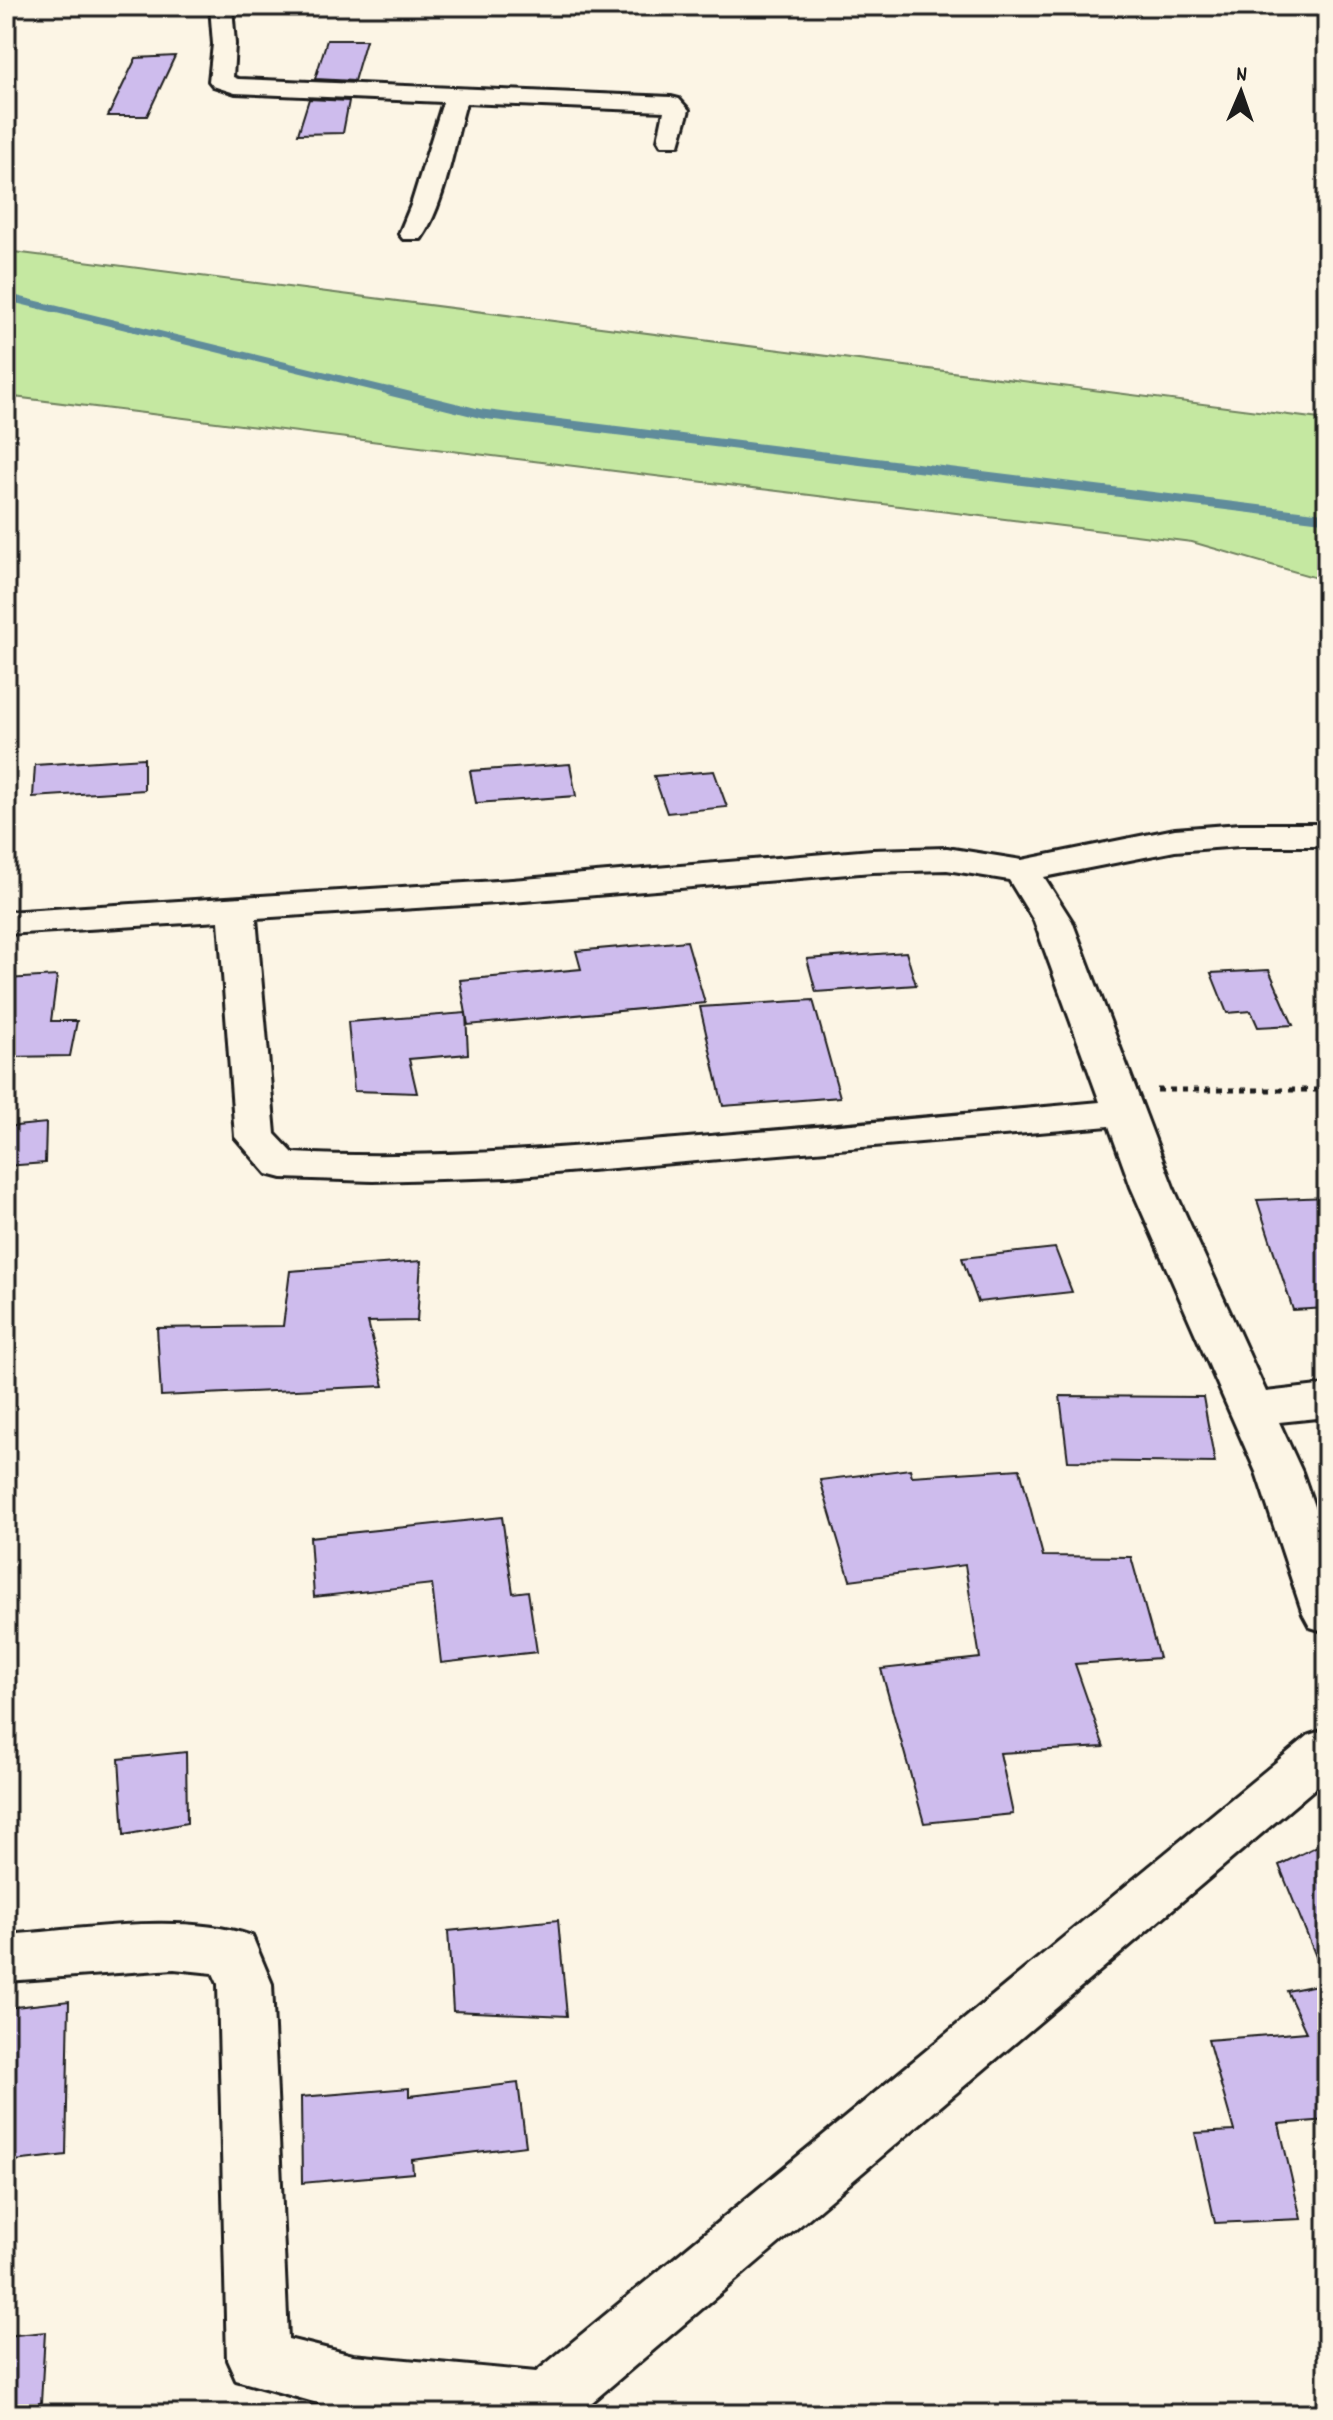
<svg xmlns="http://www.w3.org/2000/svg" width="1333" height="2420" font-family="Dekko,sans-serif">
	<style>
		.green { fill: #c5e8a1; stroke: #70825e; stroke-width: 2 }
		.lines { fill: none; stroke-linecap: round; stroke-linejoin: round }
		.stream-far1 { stroke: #608c9b; stroke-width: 7 }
		.stream { stroke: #608c9b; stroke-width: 9 }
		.building { fill: #cebced; stroke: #1c1c1c; stroke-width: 2 }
		.minor-casing { stroke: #1c1c1c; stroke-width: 6 }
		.path { stroke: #1c1c1c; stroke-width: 5; stroke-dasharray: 6 6; stroke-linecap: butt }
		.minor { fill: #fcf5e5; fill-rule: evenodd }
	</style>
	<rect width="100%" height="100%" fill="#fcf5e5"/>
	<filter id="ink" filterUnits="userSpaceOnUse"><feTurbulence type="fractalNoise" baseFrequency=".0125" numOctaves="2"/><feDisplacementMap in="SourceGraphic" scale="16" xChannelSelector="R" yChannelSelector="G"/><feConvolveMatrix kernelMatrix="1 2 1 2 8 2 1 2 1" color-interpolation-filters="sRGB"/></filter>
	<g filter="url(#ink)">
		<path class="green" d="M 6,251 L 1327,420 L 1327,581 L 1192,542 L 6,396 Z"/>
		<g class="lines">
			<path class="stream-far1" d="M 6,297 L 398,393"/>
			<path class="stream" d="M 389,391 L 482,414 L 1327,518"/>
		</g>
		<g class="building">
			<path d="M 327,40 L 366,40 L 354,81 L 315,79 Z"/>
			<path d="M 175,56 L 147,116 L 108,116 L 136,58 Z"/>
			<path d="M 309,99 L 349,101 L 343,133 L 298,134 Z"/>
			<path d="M 144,758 L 144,790 L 33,797 L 35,765 Z"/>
			<path d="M 570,764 L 576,796 L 476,803 L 470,771 Z"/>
			<path d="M 714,771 L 727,807 L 667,813 L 654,776 Z"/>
			<path d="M 687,941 L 705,1003 L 468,1025 L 460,980 L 581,969 L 576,951 Z"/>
			<path d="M 906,952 L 916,985 L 816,992 L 807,959 Z"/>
			<path d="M 1269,970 L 1293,1025 L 1258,1027 L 1251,1011 L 1227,1013 L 1211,973 Z"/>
			<path d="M 57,976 L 51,1021 L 77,1021 L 70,1056 L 6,1057 L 6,979 Z"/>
			<path d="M 813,1000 L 840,1097 L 723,1106 L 700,1007 Z"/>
			<path d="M 466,1013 L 468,1054 L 409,1059 L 417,1093 L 354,1091 L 348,1022 Z"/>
			<path d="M 46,1123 L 45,1163 L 6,1166 L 6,1127 Z"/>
			<path d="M 1327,1197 L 1327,1308 L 1293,1310 L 1257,1200 Z"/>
			<path d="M 1055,1248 L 1072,1292 L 978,1302 L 962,1258 Z"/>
			<path d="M 421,1261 L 417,1321 L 368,1322 L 384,1386 L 161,1396 L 157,1328 L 283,1326 L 290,1271 Z"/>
			<path d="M 1060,1396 L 1203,1397 L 1215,1463 L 1068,1461 Z"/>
			<path d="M 910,1469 L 912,1476 L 1020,1469 L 1043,1556 L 1131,1557 L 1159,1658 L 1075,1664 L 1104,1747 L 1000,1753 L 1013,1814 L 924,1823 L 881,1669 L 980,1658 L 965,1565 L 850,1580 L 820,1480 Z"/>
			<path d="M 502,1517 L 513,1593 L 528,1591 L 537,1652 L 441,1663 L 432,1584 L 314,1597 L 310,1537 Z"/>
			<path d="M 186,1752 L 187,1823 L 124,1835 L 119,1759 Z"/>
			<path d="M 1327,1841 L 1327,1979 L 1325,1979 L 1279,1865 Z"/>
			<path d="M 558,1920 L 567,2016 L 453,2011 L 448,1931 Z"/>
			<path d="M 1327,1983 L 1327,2120 L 1279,2124 L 1301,2219 L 1215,2223 L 1195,2133 L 1234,2131 L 1208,2040 L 1306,2032 L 1287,1991 Z"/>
			<path d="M 69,2001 L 66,2155 L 6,2162 L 6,2008 Z"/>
			<path d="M 518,2083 L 526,2146 L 412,2160 L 413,2173 L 302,2183 L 301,2097 L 409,2088 L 409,2096 Z"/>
			<path d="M 45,2332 L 41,2403 L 6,2409 L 6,2336 Z"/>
		</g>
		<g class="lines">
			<defs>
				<g id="minor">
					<path d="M 210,6 L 232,6 L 235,44 L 233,77 L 238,79 L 671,97 L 679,99 L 689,110 L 679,145 L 661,145 L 658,140 L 664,111 L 466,103 C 454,143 445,205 421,239 L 403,239 L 399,234 L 411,205 L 443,102 L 235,93 L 213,86 L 209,81 L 213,44 Z"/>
					<path d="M 1240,824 L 1327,824 L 1327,846 L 1240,846 L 1175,851 L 1044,877 L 1072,921 L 1173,1187 L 1266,1392 L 1327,1385 L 1327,1417 L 1279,1422 L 1302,1472 L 1327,1544 L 1327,1632 L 1310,1627 L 1303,1614 L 1256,1472 L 1131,1187 L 1109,1126 L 508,1177 L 373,1181 L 282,1178 L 267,1174 L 235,1137 L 219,921 L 6,934 L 6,912 L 512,880 L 872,850 L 947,848 L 1022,860 L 1175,829 ZM 947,870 L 1009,880 L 1034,921 L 1100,1102 C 959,1115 818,1127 676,1139 C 549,1149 421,1160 293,1153 L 275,1134 L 256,918 L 512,902 L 872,872 Z"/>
					<path d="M 1327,1729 L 1327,1778 L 578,2414 L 353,2413 L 236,2380 L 227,2360 L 218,1984 L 213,1973 L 174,1969 L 6,1981 L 6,1935 C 81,1930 182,1912 252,1936 L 272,1984 L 288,2339 L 353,2355 L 536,2372 L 1309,1735 Z"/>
				</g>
			</defs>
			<use href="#minor" class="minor-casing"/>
			<path class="path" d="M 1157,1090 L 1327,1090"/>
			<use href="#minor" class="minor"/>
		</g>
	</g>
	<rect width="1333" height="2420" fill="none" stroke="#fcf5e5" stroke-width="32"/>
	<rect x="16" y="16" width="1301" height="2388" fill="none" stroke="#1c1c1c" stroke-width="3" filter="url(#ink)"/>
	<g transform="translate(1241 92) rotate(2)" stroke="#fcf5e5" stroke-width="6" paint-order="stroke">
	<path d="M0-6L14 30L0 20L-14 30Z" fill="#1c1c1c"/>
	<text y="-12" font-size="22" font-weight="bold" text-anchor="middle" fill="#1c1c1c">N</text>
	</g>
</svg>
